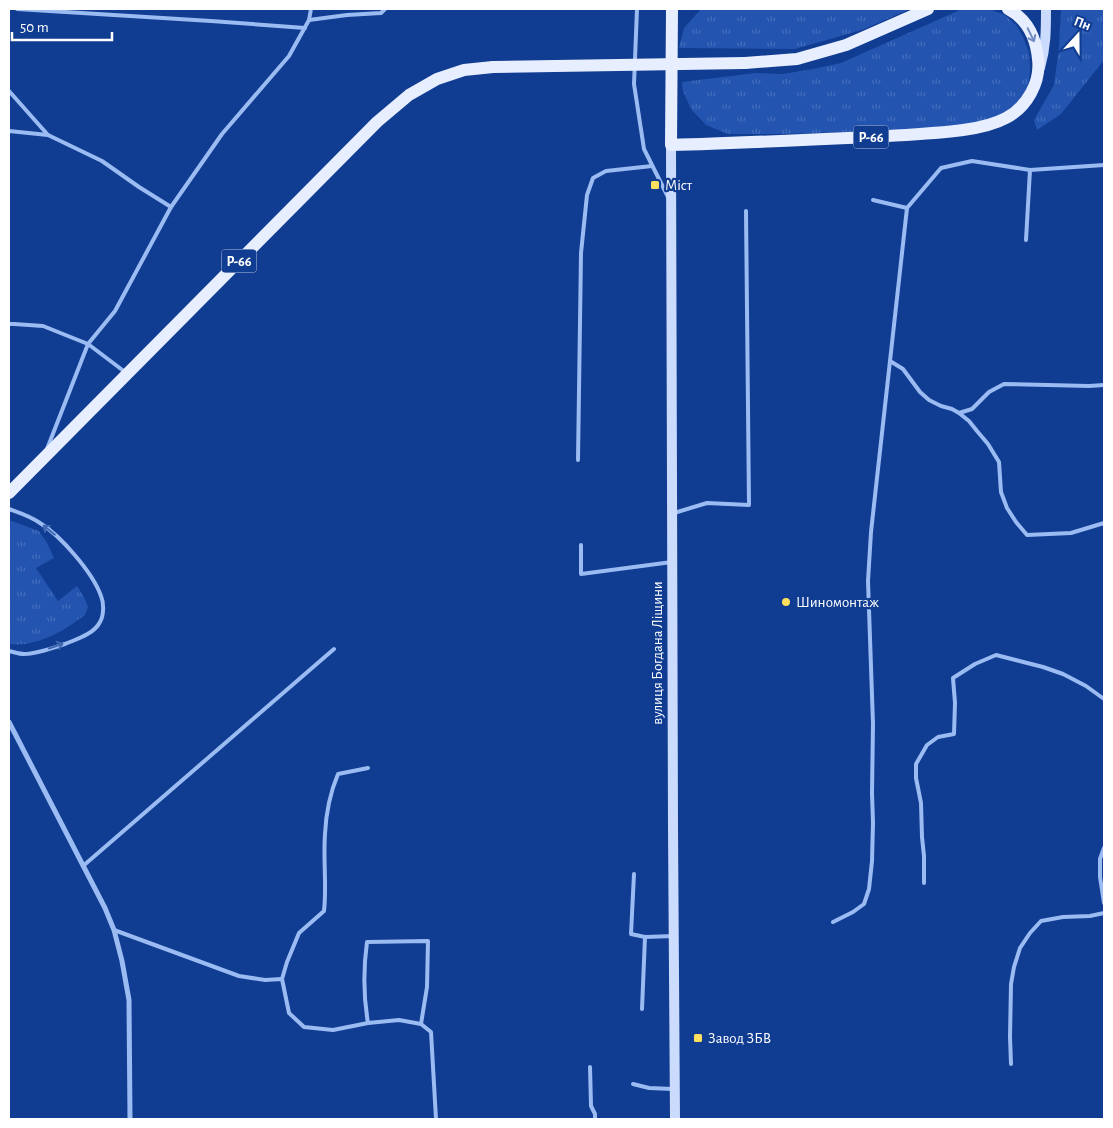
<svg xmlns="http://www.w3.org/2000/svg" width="1113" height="1128" font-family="'Alegreya Sans',sans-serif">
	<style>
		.grass { fill: url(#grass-tufts) }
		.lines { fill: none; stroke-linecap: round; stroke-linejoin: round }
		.lane { stroke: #9bbbf3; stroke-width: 4 }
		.street { stroke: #9bbbf3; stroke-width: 5 }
		.secondary { stroke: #cadbfd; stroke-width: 10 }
		.primary { stroke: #e7eeff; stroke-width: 12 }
		.primary-bridge { stroke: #e7eeff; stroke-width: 12 }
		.oneway { stroke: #718cc2 }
		.oneway2 { stroke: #4168b3 }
		.poi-dot { fill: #ffdf5d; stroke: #103c91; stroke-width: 2 }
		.labels { text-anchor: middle; stroke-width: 4.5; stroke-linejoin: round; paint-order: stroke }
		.shield { fill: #103c91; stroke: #b7c4de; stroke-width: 1 }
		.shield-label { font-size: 14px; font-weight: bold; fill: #fff }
		.poi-label { font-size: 15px; fill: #fff; stroke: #103c91; text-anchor: start }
		.street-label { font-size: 15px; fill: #fff; stroke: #103c91 }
	</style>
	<defs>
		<pattern id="grass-tufts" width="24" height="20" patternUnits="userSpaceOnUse" patternTransform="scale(1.25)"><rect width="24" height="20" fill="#2254b0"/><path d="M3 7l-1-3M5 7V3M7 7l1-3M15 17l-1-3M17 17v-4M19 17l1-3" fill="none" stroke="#436ebc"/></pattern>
	</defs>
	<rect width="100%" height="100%" fill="#103c91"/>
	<g class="grass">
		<path d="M 701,9 L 910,9 L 862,30 L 795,49 L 679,48 L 684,28 Z"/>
		<path d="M 962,9 L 989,9 L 1005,15 L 1017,26 L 1023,37 L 1029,52 L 1030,70 L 1028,90 L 1011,111 L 990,122 L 905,130 L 783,134 L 728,134 L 706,125 L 691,109 L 683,91 L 682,82 L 755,73 L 783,74 L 813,69 L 841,63 Z"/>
		<path d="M 1061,9 L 1104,9 L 1104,60 L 1061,114 L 1037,130 L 1034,120 L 1054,85 L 1059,47 Z"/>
		<path d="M 9,520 L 39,531 L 47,543 L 54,558 L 36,568 L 58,601 L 77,586 L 85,599 L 88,607 C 87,610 86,612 85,615 C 82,617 78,620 75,622 C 57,635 32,647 9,644 Z"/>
	</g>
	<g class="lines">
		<g class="lane">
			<path d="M 17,9 L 211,21 L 305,28"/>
			<path d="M 637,9 L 634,84 L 644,149 L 668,197"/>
			<path d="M 309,20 L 347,15 L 381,13 L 385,9"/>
			<path d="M 9,91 L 48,135"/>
			<path d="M 9,131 L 48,135 L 102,161 L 139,187 L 171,207"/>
			<path d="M 873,200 L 907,208"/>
			<path d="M 1026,240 L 1030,170"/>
			<path d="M 9,324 L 14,324 L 43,326 L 88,344 L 125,372"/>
			<path d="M 890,361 L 903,369 L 920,392 L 929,400 L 941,406 L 952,409 L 959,413 L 969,421 L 977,431 L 988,444 L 999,462 L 1001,492 L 1007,508 L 1016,522 L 1027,535 L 1071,533 L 1104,523"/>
			<path d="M 959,413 L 972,409 L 989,392 L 1004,384 L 1089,386 L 1104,385"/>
			<path d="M 47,449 L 88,344 L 115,311 L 171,207 L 222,134 L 289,56 L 309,20 L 311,9"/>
			<path d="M 578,460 L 581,253 L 587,195 L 593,178 L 606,171 L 652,166"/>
			<path d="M 9,509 C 20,513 30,516 40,523 C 61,536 93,573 101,596 C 104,603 104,615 100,622 C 94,634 77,639 65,644 C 53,648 36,654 24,654 C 19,654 14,652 9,651"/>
			<path d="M 674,513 L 707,503 L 749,505 L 746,211"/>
			<path d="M 581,545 L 581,574 L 672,562"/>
			<path d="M 1104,848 L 1100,859 L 1100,877 L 1104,903"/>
			<path d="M 83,866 L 334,649"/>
			<path d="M 634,874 L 631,934 L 645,937 L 674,936"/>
			<path d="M 924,883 L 924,856 L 922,837 L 921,803 L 916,778 L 916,764 L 927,745 L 938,737 L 954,734 L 955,703 L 953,678 L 975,664 L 996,655 L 1043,667 L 1063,674 L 1086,686 L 1104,699"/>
			<path d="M 833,922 L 853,912 L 864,904 L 869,889 L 872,861 L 873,823 L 872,793 L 873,724 L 868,581 L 871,532 L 907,208 L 941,168 L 972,161 L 1030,170 L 1104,165"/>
			<path d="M 114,930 L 239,976 L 265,980 L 282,979 L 289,1013 L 304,1027 L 333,1030 L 368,1023 L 399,1020 L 421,1024 L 431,1032 L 436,1119"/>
			<path d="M 282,979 L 287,962 L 299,933 L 324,911 C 327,886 323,860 325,834 C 326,813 330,793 338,774 L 368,768"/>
			<path d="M 642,1009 L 645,937"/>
			<path d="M 368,1023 C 363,994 363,971 367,942 L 428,941 L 427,987 L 421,1024"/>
			<path d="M 1011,1064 L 1010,1037 L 1011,984 L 1014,967 L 1020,948 L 1030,933 L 1041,921 L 1063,917 L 1090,916 L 1104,913"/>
			<path d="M 590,1067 L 591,1106 L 595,1114 L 595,1119"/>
			<path d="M 633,1084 L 649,1088 L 673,1089"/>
		</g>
		<path class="street" d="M 9,722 L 105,908 L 114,930 L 122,961 L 129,1000 L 130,1119"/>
		<g class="secondary">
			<path d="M 1040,68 C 1046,47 1046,31 1046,9"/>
			<path d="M 671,145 L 673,828 L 675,1119"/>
		</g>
		<g class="primary">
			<path d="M 672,9 L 671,145 C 738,143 805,140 872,137 C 902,135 933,134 963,130 C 978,128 993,125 1006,118 C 1027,107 1041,82 1038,59 C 1036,38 1027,19 1008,9"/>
			<path d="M 745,63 L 797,59 L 846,45 L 928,9"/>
			<path d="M 9,493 L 377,122 L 409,95 L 437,79 L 464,70 L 493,67"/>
		</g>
		<path class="primary-bridge" d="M 493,67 L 745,63"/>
	</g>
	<defs><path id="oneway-shaft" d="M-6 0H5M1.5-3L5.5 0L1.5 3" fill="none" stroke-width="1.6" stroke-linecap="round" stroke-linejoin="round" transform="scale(1.25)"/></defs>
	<use class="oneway" href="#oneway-shaft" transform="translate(1031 35) rotate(64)"/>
	<g class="oneway2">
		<use href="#oneway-shaft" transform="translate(49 530) rotate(-141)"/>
		<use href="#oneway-shaft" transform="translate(56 646) rotate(-19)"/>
	</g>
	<g class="poi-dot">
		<rect x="650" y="180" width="10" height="10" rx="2.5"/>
		<circle cx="786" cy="602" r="5"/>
		<rect x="693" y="1033" width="10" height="10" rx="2.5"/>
	</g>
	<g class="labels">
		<g class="shield">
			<rect x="853.5" y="125.5" width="35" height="23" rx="4"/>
			<rect x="221.5" y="249.5" width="35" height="23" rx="4"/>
		</g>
		<g class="shield-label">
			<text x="871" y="142">Р-66</text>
			<text x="239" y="266">Р-66</text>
		</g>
		<g class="poi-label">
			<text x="665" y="190">Міст</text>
			<text x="796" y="607">Шиномонтаж</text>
			<text x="708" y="1043">Завод ЗБВ</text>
		</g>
		<g class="street-label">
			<text transform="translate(657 653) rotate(-90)" y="5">вулиця Богдана Ліщини</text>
		</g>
	</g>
	<rect width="1113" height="1128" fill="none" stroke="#ffffff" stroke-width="20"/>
	<g transform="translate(1078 35) rotate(21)" stroke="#103c91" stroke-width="4" paint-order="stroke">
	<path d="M0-4L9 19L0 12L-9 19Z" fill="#ffffff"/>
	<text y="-8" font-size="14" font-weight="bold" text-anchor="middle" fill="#ffffff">Пн</text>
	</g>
	<path d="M12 32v8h100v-8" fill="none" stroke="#ffffff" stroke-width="2.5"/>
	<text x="20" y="32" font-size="15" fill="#ffffff" stroke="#103c91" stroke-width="4" paint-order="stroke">50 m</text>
</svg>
